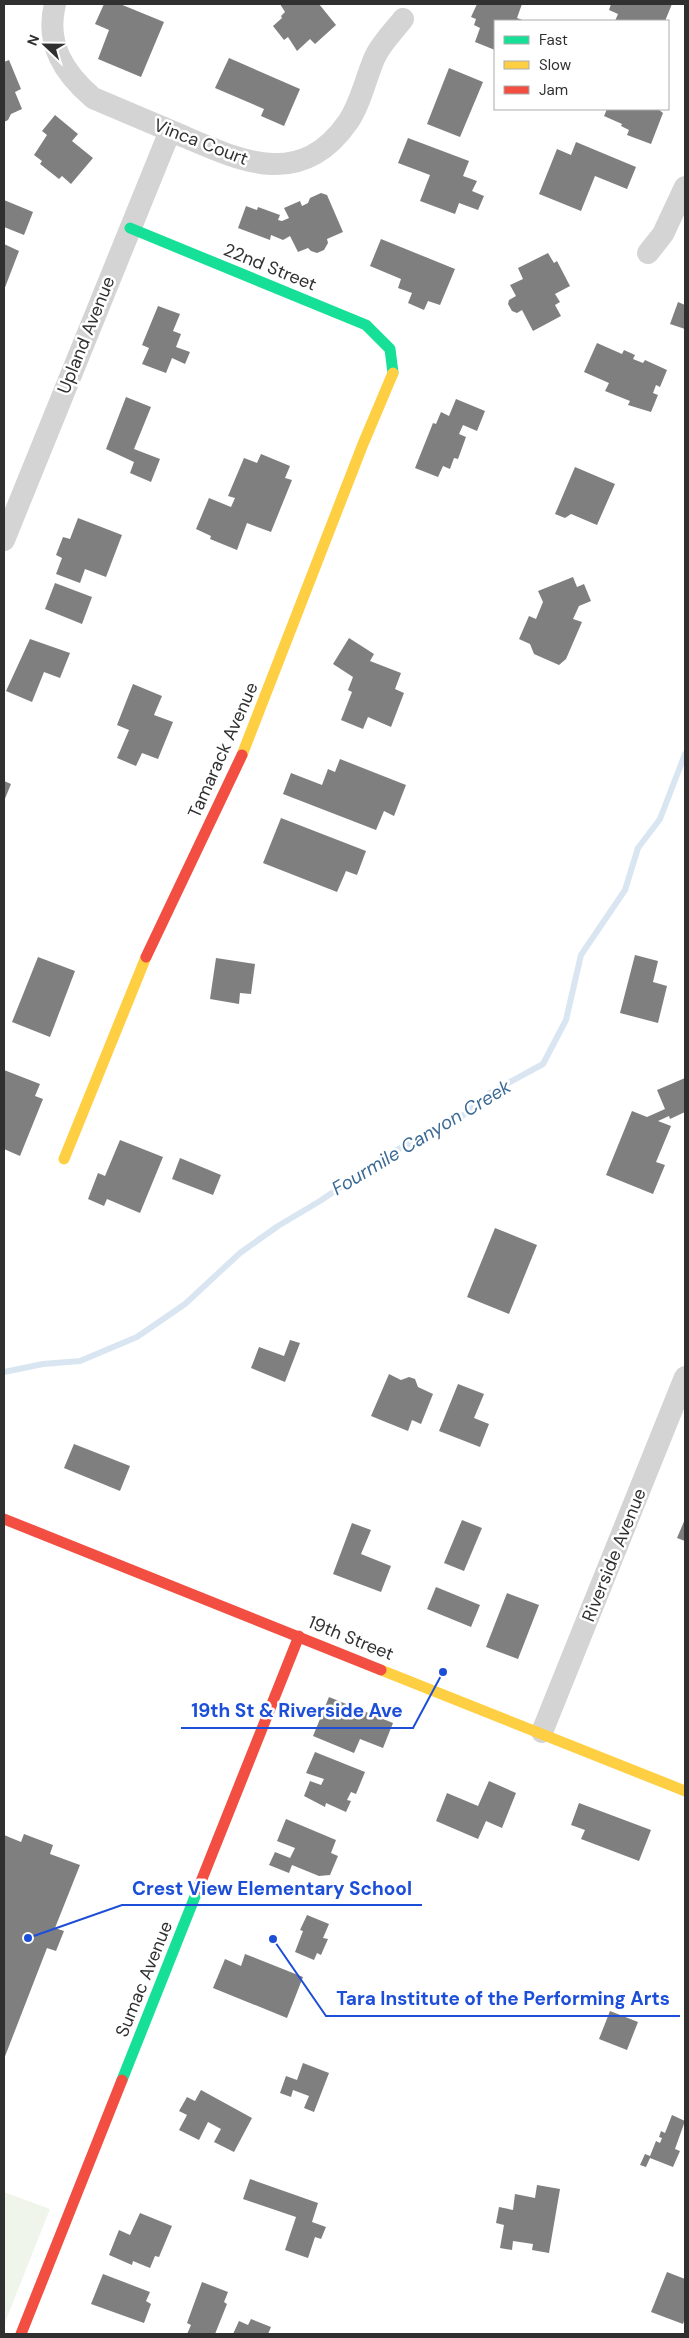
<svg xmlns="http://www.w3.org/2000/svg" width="689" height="2338" font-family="'DM Sans',sans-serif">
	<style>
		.green { fill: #f0f5ec }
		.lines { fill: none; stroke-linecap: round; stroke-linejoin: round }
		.stream { stroke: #d9e6f2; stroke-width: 6 }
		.building { fill: #7f7f7f }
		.street { stroke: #d4d4d4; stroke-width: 22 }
		.fast { stroke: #16e098; stroke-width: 11 }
		.slow { stroke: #ffcf43; stroke-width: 11 }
		.jam { stroke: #f24e42; stroke-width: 11 }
		.labels { text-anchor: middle; stroke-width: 5; stroke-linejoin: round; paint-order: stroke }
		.street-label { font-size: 18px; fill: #303030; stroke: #fff }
		.water-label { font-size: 19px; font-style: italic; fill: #3a6a95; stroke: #fff }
		.leader { fill: none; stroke: #1d4ed8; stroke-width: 2 }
		.callout-dot { fill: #1d4ed8; stroke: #fff; stroke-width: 2 }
		.callout-label { font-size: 19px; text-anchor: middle; font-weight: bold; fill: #1d4ed8; stroke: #fff; stroke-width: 5; stroke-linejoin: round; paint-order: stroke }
	</style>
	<rect width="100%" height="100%" fill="#fff"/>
	<path class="green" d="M 4,2192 L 50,2209 L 4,2325 Z"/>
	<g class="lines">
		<path class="stream" d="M 4,1372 L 43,1364 L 80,1361 L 137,1337 L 185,1304 L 240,1253 L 278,1226 L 320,1201 L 389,1154 L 460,1118 L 490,1093 L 543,1064 L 566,1020 L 581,955 L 625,890 L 638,848 L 660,819 L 685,754"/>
	</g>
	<g class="building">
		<path d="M 104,4 L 120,4 L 164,22 L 141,77 L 98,59 L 109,30 L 95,24 Z"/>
		<path d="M 280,4 L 319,4 L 336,25 L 315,44 L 310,39 L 297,51 L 288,37 L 284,40 L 273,26 L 282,18 L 281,16 L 285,12 Z"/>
		<path d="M 477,4 L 522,4 L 517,18 L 525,21 L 495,21 L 495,50 L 475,42 L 480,28 L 474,25 L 476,19 L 471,17 Z"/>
		<path d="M 611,4 L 672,4 L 665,21 L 615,21 L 618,14 L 609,10 Z"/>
		<path d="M 229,58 L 300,89 L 284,126 L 261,116 L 264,109 L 215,88 Z"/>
		<path d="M 9,60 L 21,89 L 15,92 L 22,109 L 11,114 L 8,120 L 4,122 L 4,62 Z"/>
		<path d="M 449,68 L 483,82 L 460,137 L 427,124 Z"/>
		<path d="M 607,109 L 658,109 L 663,113 L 651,144 L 627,135 L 629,130 L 621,126 L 622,124 L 604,116 Z"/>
		<path d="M 55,115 L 78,134 L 72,141 L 93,158 L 71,184 L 62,176 L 59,179 L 40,164 L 42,161 L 34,155 L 47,135 L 42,131 Z"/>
		<path d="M 408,138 L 469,161 L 463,176 L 477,181 L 472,191 L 484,196 L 478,210 L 459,203 L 455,214 L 420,201 L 430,175 L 398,163 Z"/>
		<path d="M 576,142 L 636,167 L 627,189 L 595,176 L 581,211 L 539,194 L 557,149 L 571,155 Z"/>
		<path d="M 321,193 L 327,195 L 343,232 L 327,239 L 328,243 L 324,250 L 317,253 L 311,251 L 308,248 L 298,252 L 290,236 L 283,240 L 271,235 L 270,240 L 238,228 L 246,206 L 257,210 L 258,207 L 280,215 L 278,220 L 282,221 L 289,218 L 284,208 L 300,201 L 302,206 L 308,203 L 310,198 Z"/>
		<path d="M 4,200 L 33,212 L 24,235 L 4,227 Z"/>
		<path d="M 381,239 L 455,269 L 440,305 L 428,301 L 424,310 L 408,303 L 412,293 L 398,288 L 401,279 L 370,266 Z"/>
		<path d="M 4,244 L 19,251 L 4,290 Z"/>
		<path d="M 548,253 L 554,263 L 557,261 L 570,286 L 555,294 L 560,302 L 555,305 L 561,316 L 533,331 L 522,310 L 517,313 L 512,311 L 508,304 L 509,300 L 516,296 L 510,285 L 523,279 L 518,268 Z"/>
		<path d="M 678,302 L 685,305 L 685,329 L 670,324 Z"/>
		<path d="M 158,306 L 180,314 L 173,331 L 181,334 L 176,347 L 190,352 L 185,364 L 172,358 L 166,373 L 142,364 L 149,348 L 142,345 Z"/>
		<path d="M 597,343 L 622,354 L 624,350 L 635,355 L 633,359 L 643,363 L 645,360 L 667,370 L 660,387 L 656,385 L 653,393 L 658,395 L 651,412 L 628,405 L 630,401 L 605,391 L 609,383 L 584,372 Z"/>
		<path d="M 126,397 L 151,407 L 134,449 L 160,459 L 151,482 L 130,473 L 134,462 L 106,449 Z"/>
		<path d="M 456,399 L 485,411 L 477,431 L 463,425 L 459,434 L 466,437 L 458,459 L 454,458 L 450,469 L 443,466 L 438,477 L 415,468 L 433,423 L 436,424 L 441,412 L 449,416 Z"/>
		<path d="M 261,454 L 290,466 L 285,478 L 292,480 L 271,532 L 247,523 L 237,550 L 210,539 L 211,536 L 196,529 L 209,498 L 231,507 L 235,498 L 228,496 L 244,458 L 257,463 Z"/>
		<path d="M 575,467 L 615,484 L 597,525 L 571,514 L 565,518 L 555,514 Z"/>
		<path d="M 78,518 L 122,535 L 106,577 L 85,569 L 80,583 L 56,574 L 62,558 L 56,555 L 63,537 L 70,539 Z"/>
		<path d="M 573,577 L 577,587 L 584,584 L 591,601 L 579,606 L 573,619 L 582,622 L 566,659 L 559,665 L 534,654 L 530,644 L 519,639 L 529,616 L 536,619 L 543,602 L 538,591 Z"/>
		<path d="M 55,583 L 92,597 L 82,624 L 45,609 Z"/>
		<path d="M 349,638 L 374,654 L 370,661 L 401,673 L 395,689 L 404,693 L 391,727 L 368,717 L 363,729 L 341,720 L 352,692 L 348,690 L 353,677 L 333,664 Z"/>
		<path d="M 30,639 L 70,653 L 60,678 L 44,672 L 32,702 L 6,691 Z"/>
		<path d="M 133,684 L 162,696 L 154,715 L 173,722 L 158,759 L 142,753 L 136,766 L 117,758 L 129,730 L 117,725 Z"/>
		<path d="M 340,759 L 406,785 L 394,816 L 384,811 L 376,830 L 283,794 L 291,773 L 322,785 L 328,769 L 335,772 Z"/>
		<path d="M 4,781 L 11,784 L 4,801 Z"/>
		<path d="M 281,818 L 366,851 L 357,875 L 346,871 L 337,892 L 263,863 Z"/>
		<path d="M 635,955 L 658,961 L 653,982 L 667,986 L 658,1023 L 620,1013 Z"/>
		<path d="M 38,957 L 75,971 L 50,1037 L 12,1022 Z"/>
		<path d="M 216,958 L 255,964 L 251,994 L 240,993 L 239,1004 L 210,999 Z"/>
		<path d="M 4,1070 L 40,1084 L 35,1096 L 43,1099 L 20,1156 L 4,1149 Z"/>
		<path d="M 685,1078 L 685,1112 L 670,1119 L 669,1116 L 658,1121 L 671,1126 L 656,1162 L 665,1165 L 653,1194 L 606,1175 L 632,1111 L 647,1117 L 665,1109 L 657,1090 Z"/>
		<path d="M 120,1140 L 163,1157 L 140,1213 L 107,1199 L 104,1206 L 88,1199 L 98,1173 L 105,1176 Z"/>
		<path d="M 180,1158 L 221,1175 L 213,1195 L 172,1179 Z"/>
		<path d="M 495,1228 L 537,1245 L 509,1314 L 467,1297 Z"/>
		<path d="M 290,1340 L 300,1343 L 285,1382 L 251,1368 L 259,1347 L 284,1356 Z"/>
		<path d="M 389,1374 L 401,1380 L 409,1377 L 415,1379 L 418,1387 L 433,1394 L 421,1424 L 412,1420 L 408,1431 L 371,1416 Z"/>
		<path d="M 458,1384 L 484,1394 L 474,1418 L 489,1424 L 480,1447 L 439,1431 Z"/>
		<path d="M 74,1444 L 130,1466 L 120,1491 L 64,1468 Z"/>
		<path d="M 685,1519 L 685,1541 L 677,1538 Z"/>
		<path d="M 462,1520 L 482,1528 L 464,1571 L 444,1563 Z"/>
		<path d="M 352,1523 L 371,1530 L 361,1554 L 391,1566 L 381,1592 L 333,1574 Z"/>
		<path d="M 436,1587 L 480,1605 L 471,1627 L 427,1609 Z"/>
		<path d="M 507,1593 L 539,1605 L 518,1659 L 486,1647 Z"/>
		<path d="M 329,1697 L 393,1723 L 383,1748 L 360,1739 L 354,1753 L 313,1736 Z"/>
		<path d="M 315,1752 L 365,1772 L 356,1794 L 351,1792 L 347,1800 L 351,1801 L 346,1812 L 326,1803 L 325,1807 L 304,1796 L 310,1781 L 321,1785 L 324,1779 L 306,1773 Z"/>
		<path d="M 489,1781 L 516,1793 L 502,1828 L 486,1821 L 478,1839 L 436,1821 L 447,1793 L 478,1806 Z"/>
		<path d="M 579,1803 L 651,1830 L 639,1861 L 581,1839 L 585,1830 L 571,1825 Z"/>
		<path d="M 286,1819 L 336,1840 L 331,1853 L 338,1856 L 330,1875 L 319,1876 L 292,1865 L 289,1873 L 269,1865 L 275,1852 L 290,1858 L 295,1848 L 277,1841 Z"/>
		<path d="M 24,1834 L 53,1845 L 50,1854 L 80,1865 L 55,1928 L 64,1931 L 56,1951 L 47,1948 L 4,2059 L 4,1835 L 21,1842 Z"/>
		<path d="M 307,1915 L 329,1924 L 323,1938 L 328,1939 L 321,1955 L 317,1953 L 314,1960 L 295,1952 L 303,1931 L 300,1930 Z"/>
		<path d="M 245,1954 L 303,1977 L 287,2018 L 213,1988 L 225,1959 L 241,1966 Z"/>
		<path d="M 610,2011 L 638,2022 L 627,2050 L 599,2039 Z"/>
		<path d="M 303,2063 L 329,2073 L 314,2112 L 304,2108 L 309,2096 L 293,2090 L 291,2097 L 280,2093 L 286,2076 L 297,2080 Z"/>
		<path d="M 201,2090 L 252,2118 L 234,2152 L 214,2142 L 221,2129 L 208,2122 L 199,2140 L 179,2130 L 187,2115 L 179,2111 L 187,2097 L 195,2101 Z"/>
		<path d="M 672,2115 L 685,2121 L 675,2149 L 680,2151 L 673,2167 L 650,2158 L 646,2167 L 640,2165 L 645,2154 L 650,2156 L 656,2141 L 660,2143 L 662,2138 L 659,2137 L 661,2131 L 665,2133 Z"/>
		<path d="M 250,2179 L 318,2203 L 312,2222 L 326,2227 L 321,2239 L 315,2237 L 308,2258 L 285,2250 L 296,2217 L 243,2199 Z"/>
		<path d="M 537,2185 L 560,2189 L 549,2253 L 532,2250 L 533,2244 L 513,2241 L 512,2250 L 500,2248 L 504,2225 L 496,2223 L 499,2207 L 513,2210 L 515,2194 L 535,2198 Z"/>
		<path d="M 140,2213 L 172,2226 L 159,2257 L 155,2256 L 150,2268 L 133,2261 L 132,2265 L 109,2255 L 119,2230 L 130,2235 Z"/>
		<path d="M 667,2272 L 685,2279 L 685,2318 L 683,2324 L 651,2312 Z"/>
		<path d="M 103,2274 L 150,2292 L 146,2301 L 151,2304 L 144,2323 L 91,2304 Z"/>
		<path d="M 202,2282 L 228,2292 L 224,2302 L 227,2304 L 215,2334 L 187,2334 L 191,2325 L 187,2323 Z"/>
		<path d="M 251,2319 L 271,2327 L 268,2334 L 233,2334 L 239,2321 L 248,2325 Z"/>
	</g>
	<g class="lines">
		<g class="street">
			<path d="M 55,4 C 45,44 64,73 93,98 C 124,111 154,124 185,137 C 245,163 302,188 348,122 C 360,105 366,78 374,59 C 380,44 394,31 403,19"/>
			<path d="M 648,253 L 663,234 L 685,187"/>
			<path d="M 4,540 L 170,131"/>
			<path d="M 542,1732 L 685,1377"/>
		</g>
		<g class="fast">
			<path d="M 130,228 L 366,325 L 390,349 L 393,373"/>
			<path d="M 122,2080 L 198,1889"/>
		</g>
		<g class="slow">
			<path d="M 242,755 L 363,444 L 393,373"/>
			<path d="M 64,1159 L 146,957"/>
			<path d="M 381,1670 L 685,1791"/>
		</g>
		<g class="jam">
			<path d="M 146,957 L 242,755"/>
			<path d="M 4,1519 L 381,1670"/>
			<path d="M 198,1889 L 299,1636"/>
			<path d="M 21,2334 L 122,2080"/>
		</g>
	</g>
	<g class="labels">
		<g class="street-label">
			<text transform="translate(201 142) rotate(21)" y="6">Vinca Court</text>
			<text transform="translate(270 267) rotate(22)" y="6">22nd Street</text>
			<text transform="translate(86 335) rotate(-68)" y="6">Upland Avenue</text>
			<text transform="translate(223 750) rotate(-66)" y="6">Tamarack Avenue</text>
			<text transform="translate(614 1555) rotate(-68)" y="6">Riverside Avenue</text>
			<text transform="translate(351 1638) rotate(22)" y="6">19th Street</text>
			<text transform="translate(144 1979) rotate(-68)" y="6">Sumac Avenue</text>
		</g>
		<g class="water-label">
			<text transform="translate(421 1137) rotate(-31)" y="7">Fourmile Canyon Creek</text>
		</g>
	</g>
	<path class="leader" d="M443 1672L413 1728H181M28 1938L122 1905H422M273 1939L326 2016H680"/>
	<g class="callout-dot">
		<circle cx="443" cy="1672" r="5"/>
		<circle cx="28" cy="1938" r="5"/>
		<circle cx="273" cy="1939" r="5"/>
	</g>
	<g class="callout-label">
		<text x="297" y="1717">19th St &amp; Riverside Ave</text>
		<text x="272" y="1895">Crest View Elementary School</text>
		<text x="503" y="2005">Tara Institute of the Performing Arts</text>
	</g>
	<rect width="689" height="2338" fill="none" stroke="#303030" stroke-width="10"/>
	<rect x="494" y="20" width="175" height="90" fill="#ffffff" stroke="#acacac"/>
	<rect x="504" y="36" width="25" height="8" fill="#16e098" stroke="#acacac"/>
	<text x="539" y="45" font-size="15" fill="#303030">Fast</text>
	<rect x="504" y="61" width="25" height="8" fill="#ffcf43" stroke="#acacac"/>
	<text x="539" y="70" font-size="15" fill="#303030">Slow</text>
	<rect x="504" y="86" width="25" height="8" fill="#f24e42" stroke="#acacac"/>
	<text x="539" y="95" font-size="15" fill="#303030">Jam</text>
	<g transform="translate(45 45) rotate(292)" stroke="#ffffff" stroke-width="4" paint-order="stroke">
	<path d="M0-4L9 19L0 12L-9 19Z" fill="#303030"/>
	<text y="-8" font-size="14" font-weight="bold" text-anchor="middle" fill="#303030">N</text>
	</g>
</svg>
